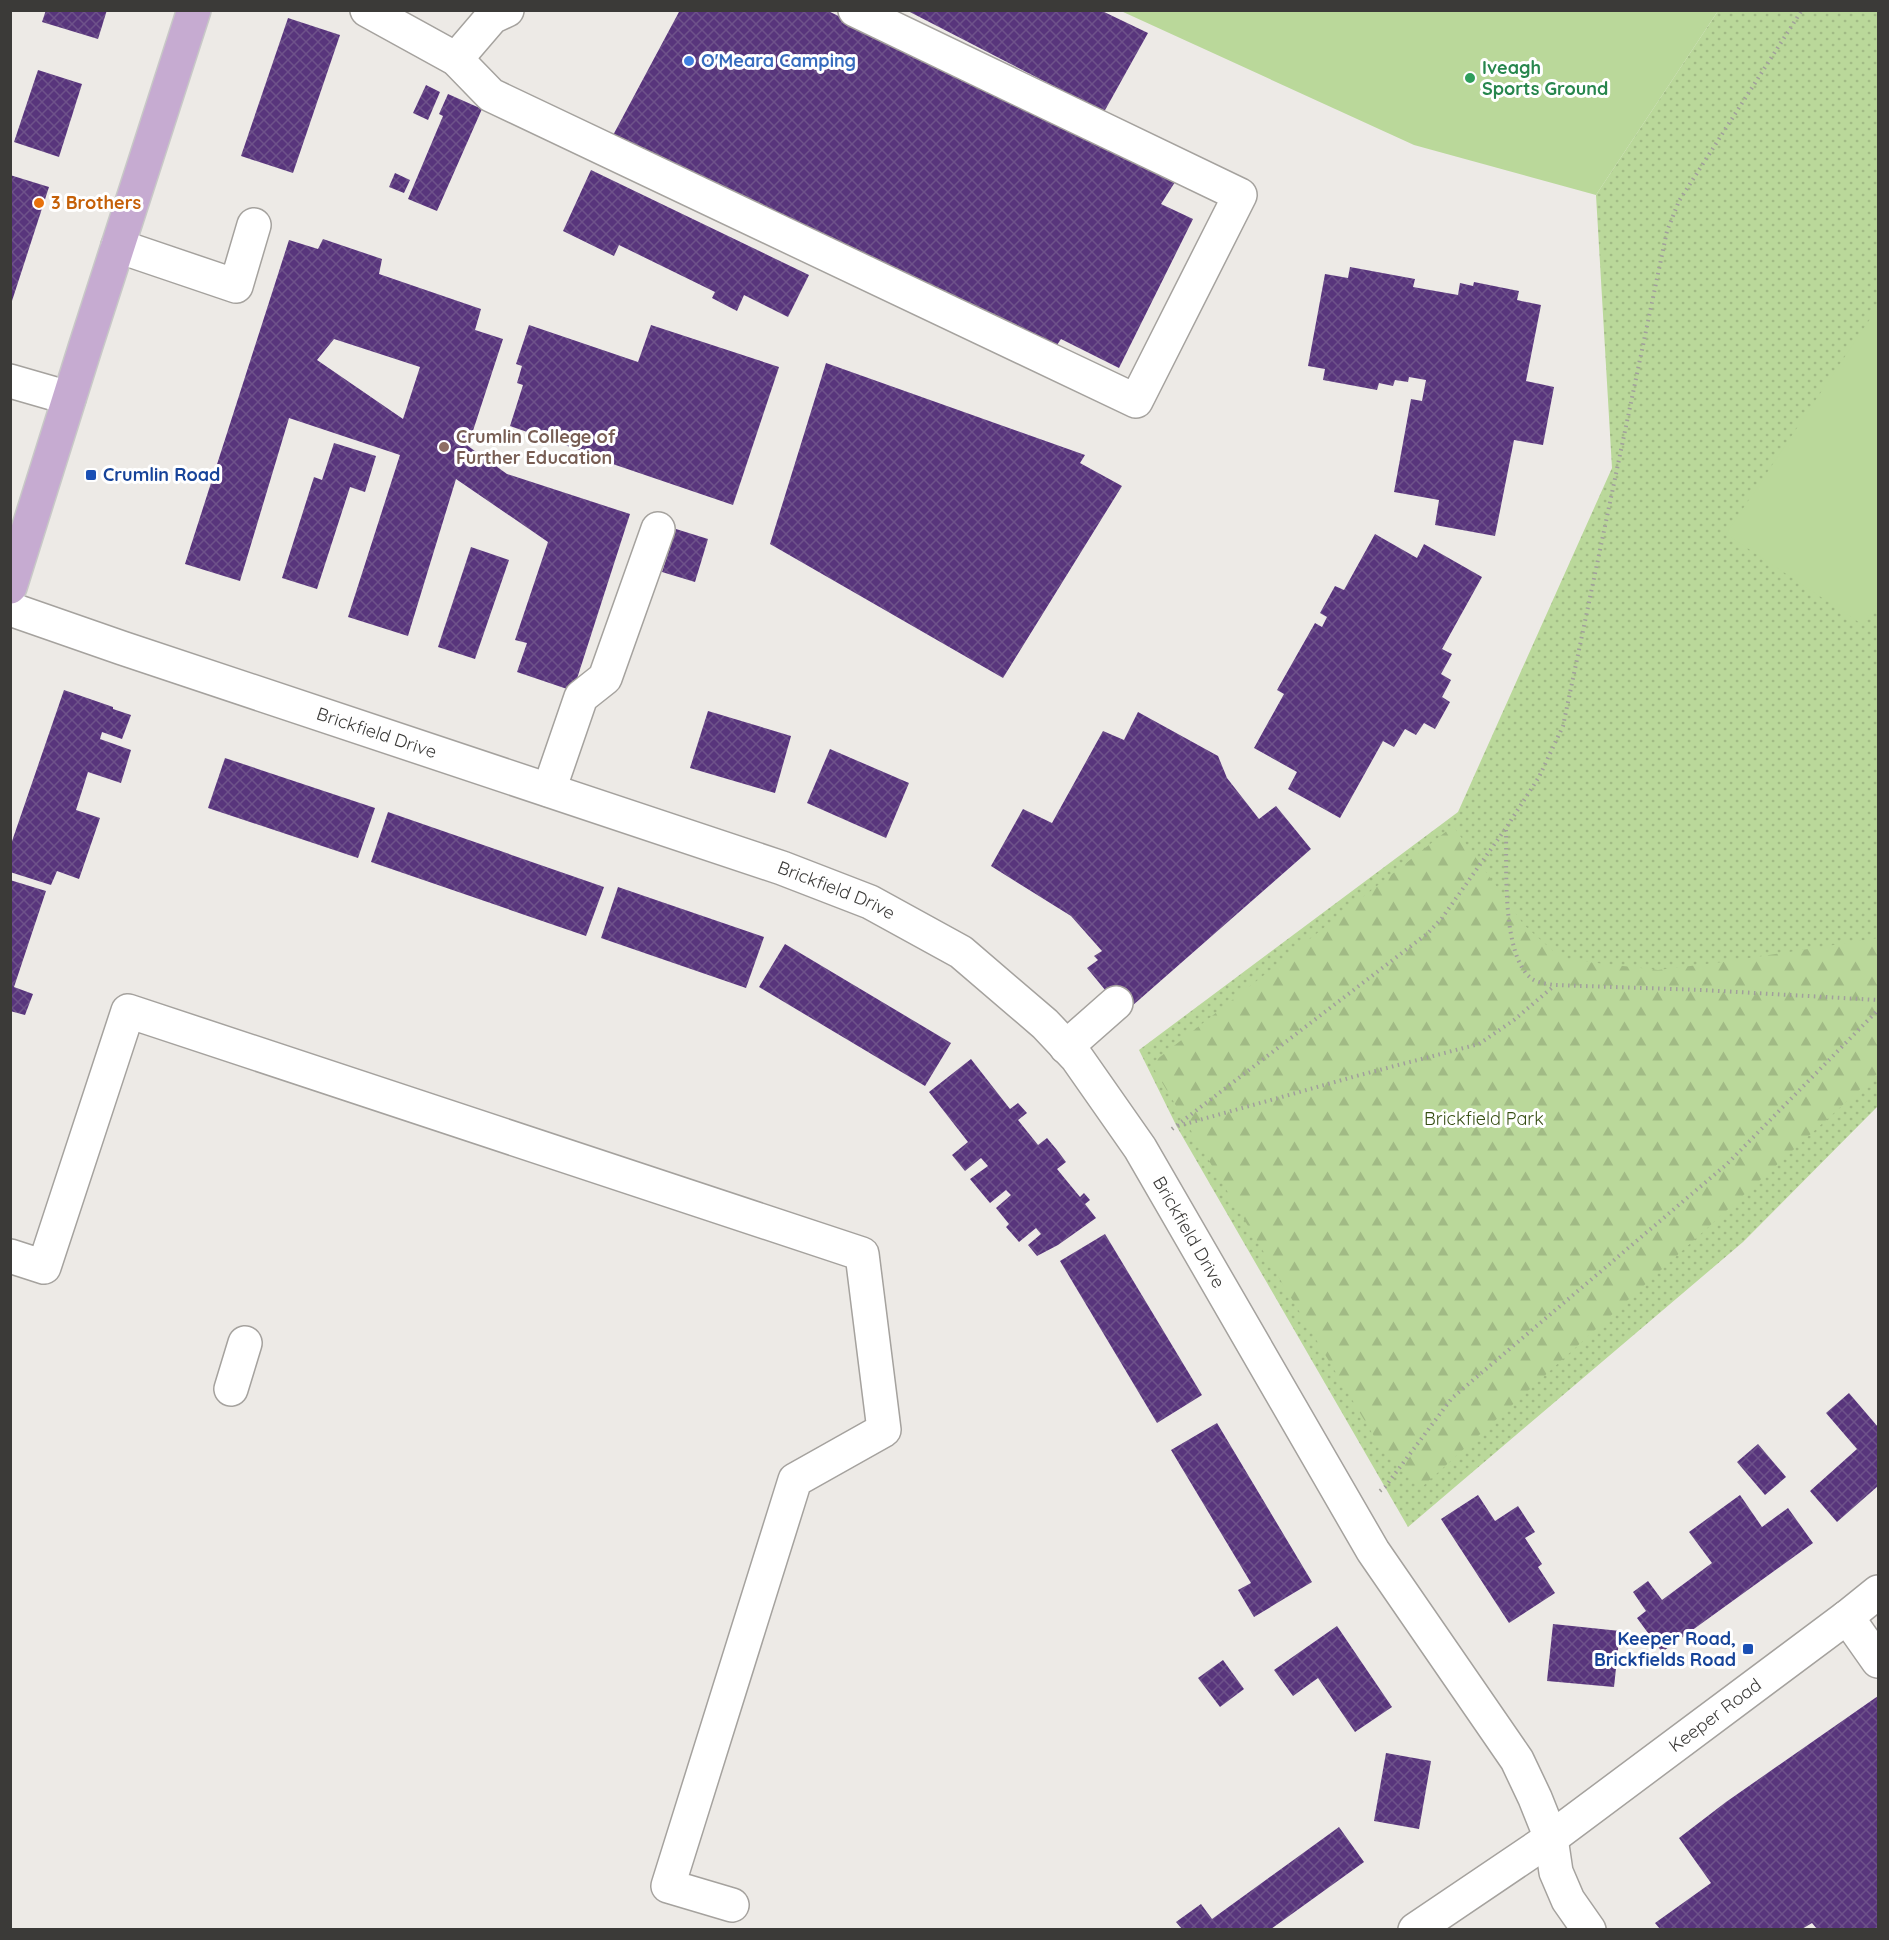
<svg xmlns="http://www.w3.org/2000/svg" width="1889" height="1940" font-family="Quicksand,sans-serif">
	<style>
		.grass { fill: url(#grass-dots) }
		.forest { fill: url(#forest-firs) }
		.garden { fill: #bad89a }
		.building { fill: url(#building-cross-hatch); fill-rule: evenodd }
		.lines { fill: none; stroke-linecap: round; stroke-linejoin: round }
		.minor-casing { stroke: #a5a29e; stroke-width: 36 }
		.major-casing { stroke: #c8c8c7; stroke-width: 36 }
		.path { stroke: #a19f9c; stroke-width: 4; stroke-dasharray: 1.5 4.5; stroke-linecap: butt }
		.minor { stroke: #fff; stroke-width: 33 }
		.major { stroke: #c6abd1; stroke-width: 33 }
		.shop-dot { fill: #3f7fe0; stroke: #fff; stroke-width: 2 }
		.leisure-dot { fill: #2e9e5b; stroke: #fff; stroke-width: 2 }
		.food-dot { fill: #e8710a; stroke: #fff; stroke-width: 2 }
		.education-dot { fill: #8d6e63; stroke: #fff; stroke-width: 2 }
		.transit-dot { fill: #1a4fb4; stroke: #fff; stroke-width: 2 }
		.labels { text-anchor: middle; stroke-width: 6; stroke-linejoin: round; paint-order: stroke }
		.shop-label { font-size: 18px; font-weight: bold; fill: #366cbe; stroke: #fff; text-anchor: start }
		.leisure-label { font-size: 18px; font-weight: bold; fill: #27864d; stroke: #fff; text-anchor: start }
		.food-label { font-size: 18px; font-weight: bold; fill: #c56008; stroke: #fff; text-anchor: start }
		.education-label { font-size: 18px; font-weight: bold; fill: #785e54; stroke: #fff; text-anchor: start }
		.transit-label { font-size: 18px; font-weight: bold; fill: #164399; stroke: #fff; text-anchor: start }
		.street-label { font-size: 18px; fill: #3b3a38; stroke: #fff }
		.park-label { font-size: 18px; fill: #364e14; stroke: #fff }
	</style>
	<defs>
		<pattern id="grass-dots" width="8" height="8" patternUnits="userSpaceOnUse" patternTransform="scale(1.5)"><rect width="8" height="8" fill="#bad89a"/><path d="M2 2h.1M6 6h.1" fill="none" stroke="#a1ba85" stroke-width="1.8" stroke-linecap="round"/></pattern>
		<pattern id="forest-firs" width="22" height="20" patternUnits="userSpaceOnUse" patternTransform="scale(1.5)"><rect width="22" height="20" fill="#bad89a"/><path d="M5 1l3.5 6h-7zM16 11l3.5 6h-7z" fill="#a1ba85"/></pattern>
		<pattern id="building-cross-hatch" width="8" height="8" patternUnits="userSpaceOnUse" patternTransform="scale(1.5)"><rect width="8" height="8" fill="#58357c"/><path d="M0 0l8 8M0 8l8-8" fill="none" stroke="#6e528a"/></pattern>
	</defs>
	<rect width="100%" height="100%" fill="#edeae6"/>
	<path class="grass" d="M 1718,11 L 1878,11 L 1878,1106 L 1743,1242 L 1408,1527 L 1177,1127 L 1139,1050 L 1458,812 L 1612,468 L 1596,195 Z"/>
	<path class="forest" d="M 1453,826 L 1524,925 L 1562,959 L 1658,970 L 1731,961 L 1878,938 L 1878,1073 L 1422,1487 L 1384,1453 L 1151,1064 Z"/>
	<g class="garden">
		<path d="M 1121,11 L 1718,11 L 1596,195 L 1414,145 Z"/>
		<path d="M 1878,307 L 1878,602 L 1863,625 L 1726,534 Z"/>
	</g>
	<g class="building">
		<path d="M 46,10 L 107,10 L 98,39 L 42,22 Z"/>
		<path d="M 680,10 L 826,10 L 1177,179 L 1161,204 L 1193,219 L 1119,368 L 1061,339 L 1055,348 L 611,139 Z"/>
		<path d="M 906,10 L 1100,10 L 1148,33 L 1104,112 Z"/>
		<path d="M 288,18 L 340,35 L 293,173 L 241,156 Z"/>
		<path d="M 38,70 L 82,84 L 59,157 L 14,142 Z"/>
		<path d="M 426,85 L 440,92 L 428,120 L 413,113 Z"/>
		<path d="M 448,94 L 482,109 L 437,211 L 408,199 L 443,116 L 439,114 Z"/>
		<path d="M 591,170 L 809,275 L 788,317 L 744,295 L 737,311 L 712,298 L 715,292 L 619,245 L 614,256 L 563,231 Z"/>
		<path d="M 395,173 L 410,180 L 404,193 L 389,187 Z"/>
		<path d="M 10,175 L 49,187 L 11,304 L 10,304 Z"/>
		<path d="M 323,239 L 382,259 L 379,274 L 481,309 L 475,330 L 503,339 L 468,446 L 507,474 L 630,514 L 573,691 L 517,672 L 527,643 L 515,640 L 548,542 L 456,479 L 408,636 L 348,617 L 400,455 L 289,418 L 240,581 L 185,564 L 289,240 L 318,249 ZM 334,339 L 420,367 L 403,419 L 317,360 Z"/>
		<path d="M 1350,267 L 1415,279 L 1413,287 L 1458,295 L 1460,283 L 1473,286 L 1474,282 L 1519,291 L 1517,300 L 1541,305 L 1526,381 L 1554,387 L 1543,445 L 1514,440 L 1495,536 L 1435,525 L 1439,500 L 1394,492 L 1411,399 L 1422,401 L 1426,380 L 1409,377 L 1408,382 L 1395,380 L 1393,386 L 1379,383 L 1377,390 L 1323,380 L 1325,369 L 1308,366 L 1325,274 L 1348,278 Z"/>
		<path d="M 529,325 L 638,362 L 651,325 L 779,367 L 733,505 L 601,460 L 602,458 L 510,426 L 523,385 L 517,383 L 522,366 L 516,364 Z"/>
		<path d="M 826,363 L 1085,455 L 1080,463 L 1122,486 L 1003,678 L 770,544 Z"/>
		<path d="M 334,443 L 376,456 L 365,492 L 350,487 L 317,589 L 282,578 L 314,477 L 322,480 Z"/>
		<path d="M 676,529 L 708,539 L 695,582 L 662,572 Z"/>
		<path d="M 1375,534 L 1417,558 L 1424,544 L 1482,577 L 1442,649 L 1452,654 L 1441,674 L 1451,680 L 1442,697 L 1450,702 L 1435,729 L 1424,723 L 1416,735 L 1405,729 L 1394,747 L 1383,741 L 1340,818 L 1288,789 L 1297,772 L 1254,748 L 1284,694 L 1277,690 L 1315,623 L 1322,627 L 1327,617 L 1320,613 L 1335,586 L 1344,590 Z"/>
		<path d="M 471,547 L 509,560 L 475,659 L 438,647 Z"/>
		<path d="M 64,690 L 113,707 L 113,709 L 131,715 L 122,739 L 102,732 L 100,739 L 131,750 L 121,783 L 88,772 L 76,810 L 100,818 L 79,879 L 57,871 L 51,885 L 10,872 L 10,847 Z"/>
		<path d="M 708,711 L 791,736 L 775,793 L 690,768 Z"/>
		<path d="M 1138,712 L 1218,756 L 1227,778 L 1259,819 L 1276,806 L 1311,849 L 1124,1013 L 1087,968 L 1098,960 L 1094,956 L 1102,951 L 1071,916 L 991,866 L 1023,809 L 1052,823 L 1103,731 L 1124,740 Z"/>
		<path d="M 830,749 L 909,783 L 886,838 L 807,803 Z"/>
		<path d="M 225,758 L 375,808 L 358,858 L 208,808 Z"/>
		<path d="M 388,812 L 604,887 L 586,936 L 371,862 Z"/>
		<path d="M 10,880 L 46,891 L 14,987 L 33,994 L 25,1015 L 10,1011 Z"/>
		<path d="M 618,887 L 764,937 L 746,988 L 601,938 Z"/>
		<path d="M 785,944 L 951,1043 L 925,1086 L 759,987 Z"/>
		<path d="M 971,1059 L 1010,1109 L 1018,1103 L 1027,1113 L 1018,1120 L 1038,1145 L 1047,1138 L 1057,1150 L 1066,1162 L 1057,1169 L 1080,1197 L 1084,1193 L 1090,1200 L 1085,1204 L 1096,1218 L 1058,1245 L 1037,1256 L 1028,1245 L 1041,1234 L 1036,1228 L 1019,1242 L 1006,1227 L 1009,1224 L 996,1208 L 1011,1195 L 1006,1190 L 990,1203 L 970,1179 L 988,1166 L 981,1158 L 965,1171 L 952,1155 L 968,1142 L 929,1092 Z"/>
		<path d="M 1105,1234 L 1202,1395 L 1157,1423 L 1060,1261 Z"/>
		<path d="M 1849,1393 L 1878,1427 L 1878,1486 L 1837,1522 L 1810,1491 L 1857,1449 L 1826,1413 Z"/>
		<path d="M 1217,1423 L 1312,1582 L 1254,1617 L 1238,1590 L 1251,1583 L 1171,1450 Z"/>
		<path d="M 1758,1444 L 1786,1477 L 1765,1495 L 1737,1462 Z"/>
		<path d="M 1478,1495 L 1495,1521 L 1518,1506 L 1535,1532 L 1525,1538 L 1542,1564 L 1538,1567 L 1555,1593 L 1509,1623 L 1441,1519 Z"/>
		<path d="M 1740,1495 L 1762,1527 L 1788,1508 L 1813,1543 L 1662,1652 L 1637,1618 L 1646,1611 L 1633,1592 L 1648,1581 L 1662,1600 L 1712,1563 L 1689,1532 Z"/>
		<path d="M 1553,1624 L 1620,1631 L 1614,1687 L 1547,1681 Z"/>
		<path d="M 1337,1626 L 1392,1707 L 1355,1732 L 1318,1678 L 1293,1696 L 1274,1670 Z"/>
		<path d="M 1223,1660 L 1244,1689 L 1220,1707 L 1198,1678 Z"/>
		<path d="M 1878,1696 L 1878,1929 L 1817,1929 L 1812,1923 L 1802,1929 L 1660,1929 L 1655,1923 L 1711,1883 L 1679,1838 L 1726,1802 Z"/>
		<path d="M 1386,1753 L 1431,1761 L 1419,1829 L 1374,1821 Z"/>
		<path d="M 1339,1827 L 1364,1862 L 1271,1929 L 1182,1929 L 1176,1922 L 1201,1904 L 1212,1919 Z"/>
	</g>
	<g class="lines">
		<defs>
			<g id="minor">
				<path d="M 367,10 L 456,59 L 491,95 L 1136,401 L 1240,195 L 855,10"/>
				<path d="M 456,59 L 492,17 L 507,10"/>
				<path d="M 118,246 L 236,286 L 254,225"/>
				<path d="M 10,381 L 69,398"/>
				<path id="s1" d="M 10,609 L 122,648 L 782,868 L 870,902 L 961,952 L 1045,1024 L 1077,1058 L 1140,1148 L 1373,1551 L 1517,1760 L 1535,1798 L 1551,1838 L 1556,1872 L 1568,1900 L 1589,1930"/>
				<path d="M 549,790 L 581,697 L 605,678 L 658,529"/>
				<path d="M 1066,1047 L 1116,1003"/>
				<path d="M 10,1256 L 44,1267 L 128,1011 L 862,1254 L 884,1430 L 795,1480 L 668,1886 L 732,1905"/>
				<path d="M 231,1389 L 245,1343"/>
				<path d="M 1847,1617 L 1878,1661"/>
				<path id="s2" d="M 1415,1930 L 1551,1838 L 1847,1617 L 1878,1592"/>
			</g>
			<path id="major" d="M 10,587 L 85,348 L 194,10"/>
		</defs>
		<use href="#minor" class="minor-casing"/>
		<use href="#major" class="major-casing"/>
		<g class="path">
			<path d="M 1506,830 C 1507,865 1501,956 1532,979 C 1538,983 1548,984 1554,985 L 1702,990 L 1878,1000"/>
			<path d="M 1178,1126 L 1360,1075 L 1479,1044 L 1514,1020 L 1554,986"/>
			<path d="M 1172,1129 L 1428,933 L 1442,918 L 1506,828 L 1539,777 L 1563,726 L 1667,231 L 1679,201 L 1802,10"/>
			<path d="M 1380,1491 L 1385,1487 L 1452,1398 L 1727,1164 L 1878,1010"/>
		</g>
		<use href="#minor" class="minor"/>
		<use href="#major" class="major"/>
	</g>
	<circle class="shop-dot" cx="689" cy="61" r="6"/>
	<circle class="leisure-dot" cx="1470" cy="78" r="6"/>
	<circle class="food-dot" cx="39" cy="203" r="6"/>
	<circle class="education-dot" cx="444" cy="447" r="6"/>
	<g class="transit-dot">
		<rect x="85" y="469" width="12" height="12" rx="3"/>
		<rect x="1742" y="1643" width="12" height="12" rx="3"/>
	</g>
	<g class="labels">
		<g class="shop-label">
			<text x="701" y="67">O'Meara Camping</text>
		</g>
		<g class="leisure-label">
			<text x="1482" y="74">Iveagh<tspan x="1482" dy="21">Sports Ground</tspan></text>
		</g>
		<g class="food-label">
			<text x="51" y="209">3 Brothers</text>
		</g>
		<g class="education-label">
			<text x="456" y="443">Crumlin College of<tspan x="456" dy="21">Further Education</tspan></text>
		</g>
		<g class="transit-label">
			<text x="103" y="481">Crumlin Road</text>
			<text x="1736" y="1645" text-anchor="end">Keeper Road,<tspan x="1736" dy="21">Brickfields Road</tspan></text>
		</g>
		<g class="street-label">
			<text dy="6" stroke="none"><textPath href="#s1" startOffset="387">Brickfield Drive</textPath></text>
			<text dy="6" stroke="none"><textPath href="#s1" startOffset="873">Brickfield Drive</textPath></text>
			<text dy="6" stroke="none"><textPath href="#s1" startOffset="1377">Brickfield Drive</textPath></text>
			<text dy="6" stroke="none"><textPath href="#s2" startOffset="369">Keeper Road</textPath></text>
		</g>
		<g class="park-label">
			<text x="1484" y="1125">Brickfield Park</text>
		</g>
	</g>
	<rect width="1889" height="1940" fill="none" stroke="#3b3a38" stroke-width="24"/>
</svg>
